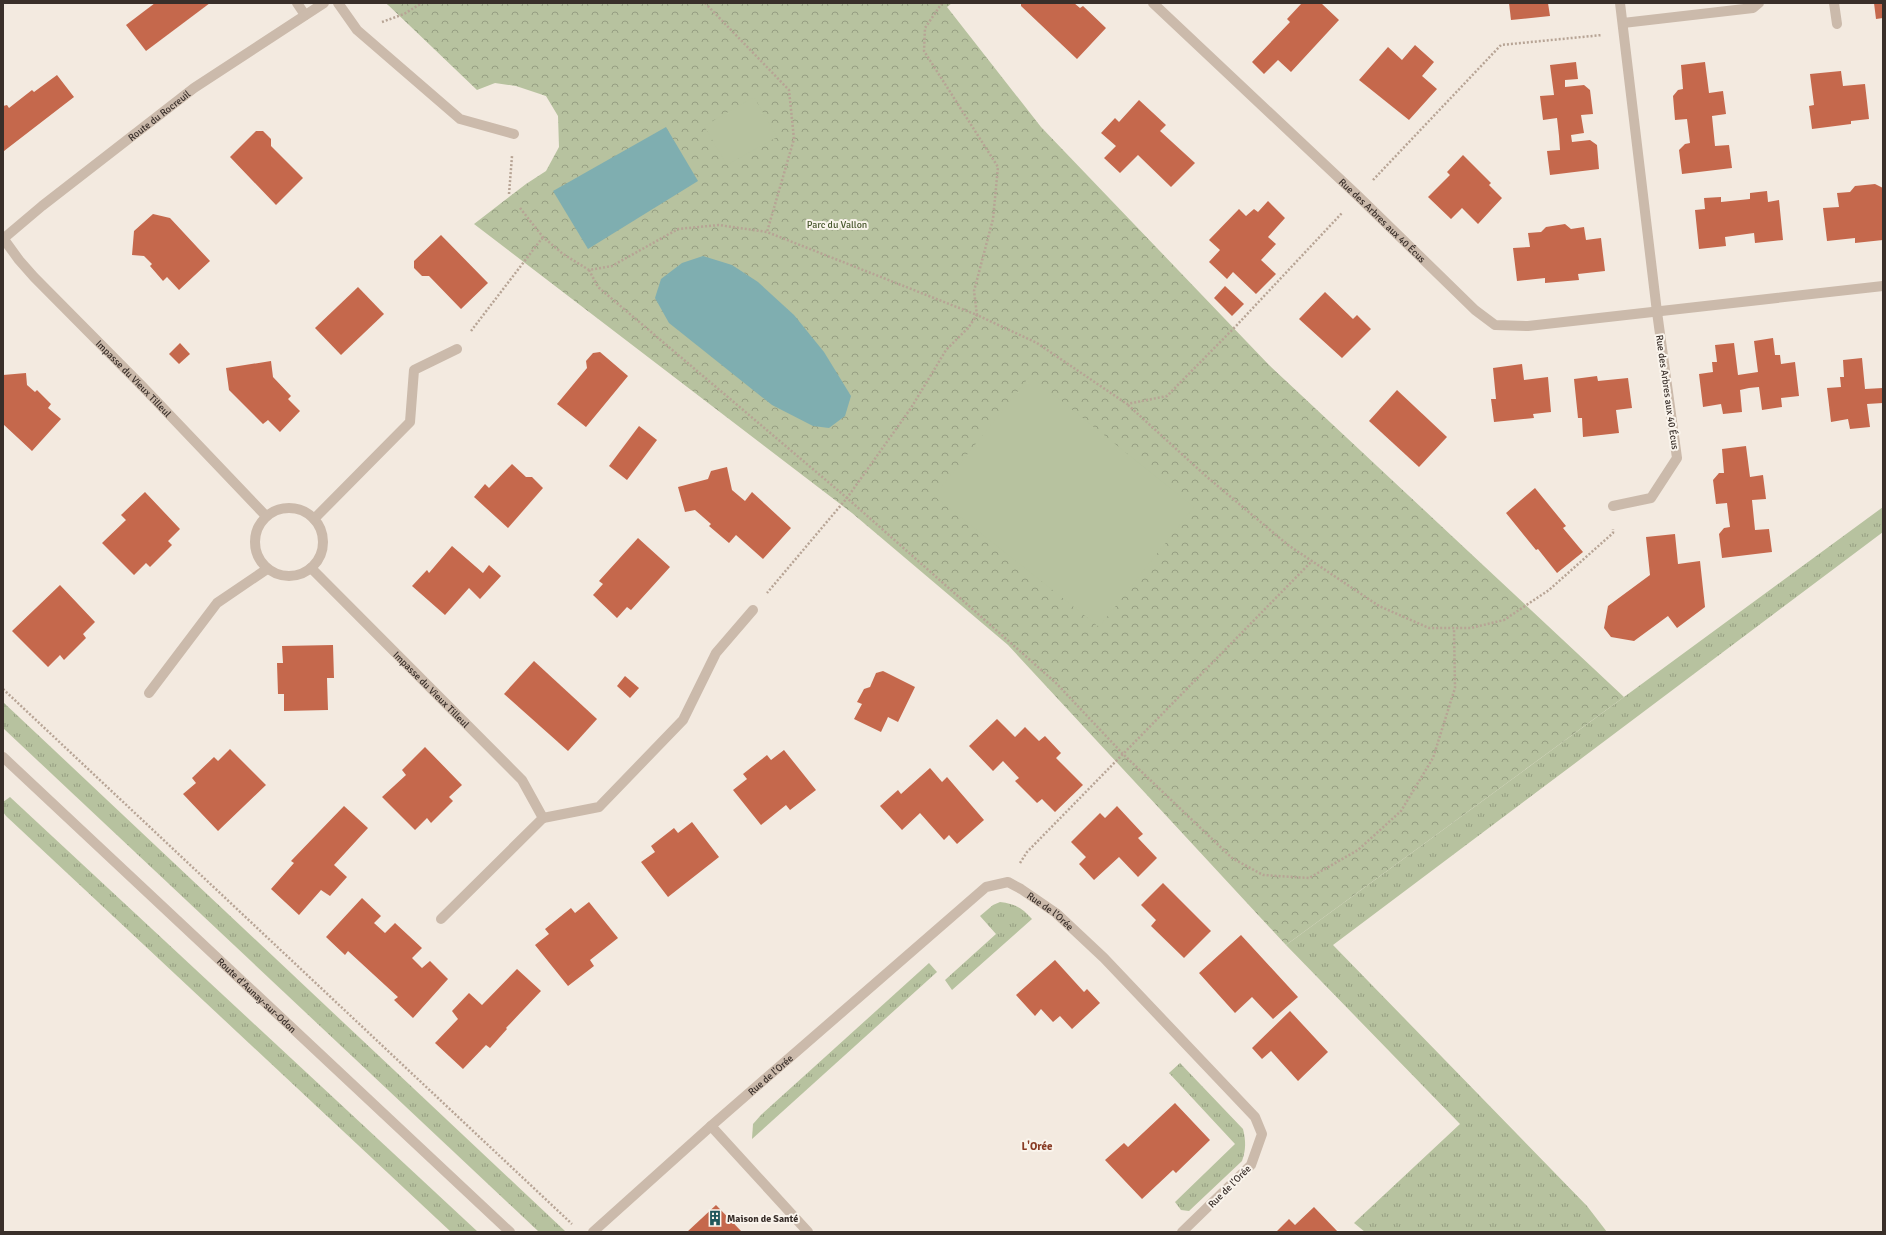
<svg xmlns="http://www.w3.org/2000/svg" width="1886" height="1235" font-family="Signika,sans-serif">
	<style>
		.grass { fill: url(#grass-tufts) }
		.forest { fill: url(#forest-crowns) }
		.pitch { fill: #b7c29f }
		.water { fill: #7faeb0 }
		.building { fill: #c5684c }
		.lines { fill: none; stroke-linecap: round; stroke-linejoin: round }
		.path { stroke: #b7a495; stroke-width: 2.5; stroke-dasharray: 2 2; stroke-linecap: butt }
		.service { stroke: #cbbaab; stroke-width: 10 }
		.minor { stroke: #cbbaab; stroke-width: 10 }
		.tertiary { stroke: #cbbaab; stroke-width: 10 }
		.labels { text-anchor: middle; stroke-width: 4; stroke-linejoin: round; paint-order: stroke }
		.street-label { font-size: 10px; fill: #392f2a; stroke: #faf4ec }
		.park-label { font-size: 10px; fill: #49582e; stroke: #faf4ec }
		.poi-label { font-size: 10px; font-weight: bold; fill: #392f2a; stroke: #faf4ec; text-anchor: start }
		.neighbourhood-label { font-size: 11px; font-weight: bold; fill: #883b24; stroke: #faf4ec }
	</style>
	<defs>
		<pattern id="grass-tufts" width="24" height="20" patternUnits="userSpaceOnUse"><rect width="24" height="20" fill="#b7c29f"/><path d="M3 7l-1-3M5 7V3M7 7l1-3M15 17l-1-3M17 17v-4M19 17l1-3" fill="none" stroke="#969e82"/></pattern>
		<pattern id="forest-crowns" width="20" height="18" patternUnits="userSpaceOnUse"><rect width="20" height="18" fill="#b7c29f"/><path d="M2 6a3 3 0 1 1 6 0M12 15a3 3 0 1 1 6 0" fill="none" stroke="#969e82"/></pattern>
	</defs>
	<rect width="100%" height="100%" fill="#f3eae0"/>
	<g class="grass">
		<path d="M 1883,507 L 1883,532 L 1333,945 L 1587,1206 L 1607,1232 L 1365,1232 L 1354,1223 L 1460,1124 L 1286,945 Z"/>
		<path d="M 3,702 L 565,1231 L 538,1231 L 3,728 Z"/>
		<path d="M 10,797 L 478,1232 L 451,1232 L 6,816 L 3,812 L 3,802 Z"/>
		<path d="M 1000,902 C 1016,904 1022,908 1032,919 L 952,990 L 945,980 L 996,934 L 980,916 L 993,905 Z"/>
		<path d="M 929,963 L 937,972 L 752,1139 L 753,1124 L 761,1115 Z"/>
		<path d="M 1180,1063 L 1243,1129 C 1246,1141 1246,1150 1242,1161 L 1189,1211 L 1181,1210 L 1175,1202 L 1235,1144 L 1169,1073 Z"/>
	</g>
	<path class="forest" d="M 386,3 L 952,3 L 947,7 L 1041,127 L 1269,365 L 1624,697 L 1286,945 L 1008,645 L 852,513 L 474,224 L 526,184 L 546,171 L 559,147 L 558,116 L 546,96 L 516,86 L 495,83 L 477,90 Z"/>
	<g class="pitch">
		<path d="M 754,97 L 777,137 L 727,165 L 704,126 Z"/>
		<path d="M 1030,376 L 1194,507 L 1099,627 L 934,496 Z"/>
	</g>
	<g class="water">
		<path d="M 666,127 L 698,181 L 588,249 L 553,191 Z"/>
		<path d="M 703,256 L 732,265 L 758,282 L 794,315 L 824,352 L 851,396 L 845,416 L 829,428 L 813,426 L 772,405 L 669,323 L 655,298 L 661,279 L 682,263 Z"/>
	</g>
	<g class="building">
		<path d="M 155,3 L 210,3 L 146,51 L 126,25 Z"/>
		<path d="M 1021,3 L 1074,3 L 1080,8 L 1083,6 L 1106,28 L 1077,59 L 1021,6 Z"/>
		<path d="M 1302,3 L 1321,3 L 1339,20 L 1291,72 L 1278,60 L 1264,74 L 1252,62 L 1290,22 L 1287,19 Z"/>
		<path d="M 1509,3 L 1548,3 L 1550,16 L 1511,20 Z"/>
		<path d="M 1874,3 L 1883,3 L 1883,18 L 1876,19 Z"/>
		<path d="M 1415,45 L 1434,62 L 1422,76 L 1437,89 L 1409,120 L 1359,80 L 1388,47 L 1402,60 Z"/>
		<path d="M 1576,62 L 1578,79 L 1565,80 L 1565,87 L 1584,85 L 1590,90 L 1593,114 L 1581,115 L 1584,133 L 1571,135 L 1572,142 L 1590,140 L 1597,145 L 1599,169 L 1550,175 L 1547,151 L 1560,150 L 1559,136 L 1557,118 L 1543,120 L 1540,96 L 1554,95 L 1550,65 Z"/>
		<path d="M 1705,62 L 1709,93 L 1723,91 L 1726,114 L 1712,116 L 1715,146 L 1729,145 L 1732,168 L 1682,174 L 1679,150 L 1685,144 L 1690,143 L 1687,119 L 1675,120 L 1673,96 L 1678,90 L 1683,89 L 1681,65 Z"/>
		<path d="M 1841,71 L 1843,86 L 1865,84 L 1869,119 L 1851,121 L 1851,124 L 1812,129 L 1809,106 L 1814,105 L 1810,74 Z"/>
		<path d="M 57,75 L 74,97 L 4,151 L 3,106 L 7,105 L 9,108 L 32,90 L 34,92 Z"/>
		<path d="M 1139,100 L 1166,125 L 1160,131 L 1195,163 L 1171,187 L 1138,155 L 1120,173 L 1104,158 L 1116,146 L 1101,133 L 1115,118 L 1119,122 Z"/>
		<path d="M 256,131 L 263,131 L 271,139 L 271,146 L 303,178 L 276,205 L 230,157 Z"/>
		<path d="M 1463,155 L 1491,183 L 1489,185 L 1502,198 L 1478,224 L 1462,208 L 1451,219 L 1428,197 L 1450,175 L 1447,172 Z"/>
		<path d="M 1875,184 L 1883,188 L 1883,240 L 1855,243 L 1855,238 L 1827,241 L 1823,208 L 1839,207 L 1837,193 L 1850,192 L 1855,186 Z"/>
		<path d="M 1767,191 L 1768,202 L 1779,200 L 1783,240 L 1755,243 L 1754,233 L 1725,237 L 1726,246 L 1699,249 L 1695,210 L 1705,209 L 1704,198 L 1721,197 L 1721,202 L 1750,199 L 1750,193 Z"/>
		<path d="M 1268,201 L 1285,218 L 1268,237 L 1276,244 L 1261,260 L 1276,274 L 1256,294 L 1233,272 L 1227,279 L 1209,262 L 1220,250 L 1209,240 L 1239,209 L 1246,216 L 1254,209 L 1258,212 Z"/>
		<path d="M 153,214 L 170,218 L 210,261 L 179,290 L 167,277 L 163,281 L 150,266 L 152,264 L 144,256 L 132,255 L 134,231 Z"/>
		<path d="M 1565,224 L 1571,229 L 1584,227 L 1586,240 L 1601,238 L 1605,271 L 1578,274 L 1579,280 L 1545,283 L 1545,278 L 1517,281 L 1513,248 L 1530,247 L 1528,233 L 1541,232 L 1546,227 Z"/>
		<path d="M 441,235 L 488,283 L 461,309 L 429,276 L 422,276 L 414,268 L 414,261 Z"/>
		<path d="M 1225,286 L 1244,304 L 1232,316 L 1214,298 Z"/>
		<path d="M 358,287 L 384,314 L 341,355 L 315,328 Z"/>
		<path d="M 1325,292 L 1353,319 L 1357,315 L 1371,329 L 1342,358 L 1299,319 Z"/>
		<path d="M 1773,338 L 1775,355 L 1780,355 L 1781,364 L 1795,362 L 1799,396 L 1781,398 L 1782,407 L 1762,410 L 1759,387 L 1749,388 L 1740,390 L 1742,412 L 1723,414 L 1721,404 L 1703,407 L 1699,374 L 1713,372 L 1712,362 L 1717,362 L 1715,345 L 1734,343 L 1738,375 L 1758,372 L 1754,341 Z"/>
		<path d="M 180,343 L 190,354 L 179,364 L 169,354 Z"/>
		<path d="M 600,352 L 628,376 L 586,427 L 557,404 L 587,368 L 586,361 L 593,353 Z"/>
		<path d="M 1862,358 L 1865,389 L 1883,388 L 1883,403 L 1867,404 L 1870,427 L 1850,429 L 1848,419 L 1831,422 L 1827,388 L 1841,387 L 1840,377 L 1844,377 L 1843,360 Z"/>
		<path d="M 271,361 L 273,377 L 291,396 L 288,399 L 300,411 L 280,432 L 268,420 L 263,424 L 229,390 L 226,368 Z"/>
		<path d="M 1522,364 L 1524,380 L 1548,377 L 1551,412 L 1533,414 L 1534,418 L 1494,422 L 1491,399 L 1496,399 L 1493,368 Z"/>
		<path d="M 26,373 L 27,385 L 35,392 L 37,390 L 51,404 L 48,408 L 61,419 L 32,451 L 3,424 L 3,375 Z"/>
		<path d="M 1597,376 L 1598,381 L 1628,378 L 1632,408 L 1616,410 L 1619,433 L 1583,437 L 1582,418 L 1578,418 L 1574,379 Z"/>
		<path d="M 1397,390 L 1447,437 L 1419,467 L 1369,421 Z"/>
		<path d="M 639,426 L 657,440 L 627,480 L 609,466 Z"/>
		<path d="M 1746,446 L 1750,477 L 1763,475 L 1766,499 L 1752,500 L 1755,530 L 1769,529 L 1772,552 L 1722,558 L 1719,534 L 1724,528 L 1730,527 L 1729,520 L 1727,503 L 1716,504 L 1713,480 L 1719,473 L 1724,473 L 1722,449 Z"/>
		<path d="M 512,464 L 526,477 L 532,477 L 543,488 L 508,528 L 474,497 L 485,484 L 489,488 Z"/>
		<path d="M 727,467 L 732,490 L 745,501 L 752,492 L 791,528 L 763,559 L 736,535 L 729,543 L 709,526 L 711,524 L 695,510 L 685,512 L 678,487 L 708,479 L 711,471 Z"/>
		<path d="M 1535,488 L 1566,526 L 1563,528 L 1583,552 L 1557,573 L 1538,549 L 1536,550 L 1506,513 Z"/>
		<path d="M 145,492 L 180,529 L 168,541 L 172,545 L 150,567 L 146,563 L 134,575 L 102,543 L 126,520 L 121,515 Z"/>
		<path d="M 1675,534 L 1678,564 L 1700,561 L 1705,607 L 1677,628 L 1668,616 L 1634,641 L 1611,637 L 1604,628 L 1608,606 L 1650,575 L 1646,537 Z"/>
		<path d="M 638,538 L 670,567 L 631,610 L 627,607 L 617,618 L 593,595 L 603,584 L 599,581 Z"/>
		<path d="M 452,546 L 483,573 L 489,565 L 501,576 L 480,599 L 469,588 L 445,615 L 412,586 L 427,570 L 429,573 Z"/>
		<path d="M 60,585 L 95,622 L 83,634 L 86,638 L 64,660 L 60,655 L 48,667 L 12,631 Z"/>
		<path d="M 333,645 L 334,678 L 327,678 L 328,710 L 284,711 L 284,694 L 278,694 L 277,663 L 283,663 L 282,646 Z"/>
		<path d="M 534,661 L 597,719 L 568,751 L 504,694 Z"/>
		<path d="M 883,671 L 915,687 L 898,722 L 888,717 L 881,732 L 854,719 L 862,704 L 857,702 L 864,689 L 870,687 L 876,673 Z"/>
		<path d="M 625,676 L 639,688 L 630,698 L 617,686 Z"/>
		<path d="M 997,719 L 1015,737 L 1025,727 L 1039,741 L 1045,736 L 1061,753 L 1056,758 L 1083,785 L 1055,812 L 1042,799 L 1037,803 L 1015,781 L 1019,778 L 1003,761 L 993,771 L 969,746 Z"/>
		<path d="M 425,747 L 462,785 L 449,797 L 453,801 L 431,823 L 427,818 L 415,830 L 382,797 L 406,775 L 402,770 Z"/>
		<path d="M 230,749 L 266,785 L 218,831 L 183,794 L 196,783 L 192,778 L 214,757 L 218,761 Z"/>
		<path d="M 784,750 L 816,790 L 790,810 L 786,805 L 761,825 L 733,790 L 747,779 L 743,774 L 767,755 L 771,760 Z"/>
		<path d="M 930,768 L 942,782 L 947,777 L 984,820 L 957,844 L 949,835 L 944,840 L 920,813 L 902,830 L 880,806 L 898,790 L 901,794 Z"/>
		<path d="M 344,806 L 368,828 L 334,865 L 347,877 L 330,896 L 321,890 L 299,915 L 271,889 L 294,863 L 291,861 Z"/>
		<path d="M 1117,806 L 1143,834 L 1138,838 L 1157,858 L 1138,877 L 1119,857 L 1094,880 L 1079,864 L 1086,857 L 1071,842 L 1100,813 L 1105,818 Z"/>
		<path d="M 692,822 L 719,857 L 668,897 L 641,862 L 655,852 L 651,846 L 674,828 L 678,833 Z"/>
		<path d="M 1163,883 L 1211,931 L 1184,958 L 1151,926 L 1156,920 L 1141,905 Z"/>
		<path d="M 362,898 L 381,916 L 374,923 L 385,933 L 395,923 L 422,948 L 412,958 L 422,968 L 430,961 L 448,979 L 413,1018 L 394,1000 L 398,997 L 348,951 L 345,955 L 326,937 Z"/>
		<path d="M 589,902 L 618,938 L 590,960 L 594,966 L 568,986 L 535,945 L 549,934 L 545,929 L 571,908 L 575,913 Z"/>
		<path d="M 1241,935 L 1298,997 L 1273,1019 L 1252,997 L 1235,1013 L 1199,973 Z"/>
		<path d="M 1055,960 L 1084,992 L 1087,989 L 1100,1003 L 1072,1029 L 1060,1016 L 1053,1022 L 1041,1009 L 1035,1016 L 1016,995 Z"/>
		<path d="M 517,969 L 541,991 L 506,1028 L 507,1029 L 490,1048 L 486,1045 L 463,1069 L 435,1043 L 458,1019 L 452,1011 L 469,993 L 482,1005 Z"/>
		<path d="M 1290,1011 L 1328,1052 L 1298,1081 L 1271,1051 L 1262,1059 L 1252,1048 Z"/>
		<path d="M 1175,1103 L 1210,1140 L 1176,1173 L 1173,1170 L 1142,1199 L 1105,1160 L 1124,1143 L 1128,1147 Z"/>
		<path d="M 716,1205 L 742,1232 L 687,1232 Z"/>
		<path d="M 1314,1207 L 1338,1232 L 1276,1232 L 1289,1219 L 1295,1225 Z"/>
	</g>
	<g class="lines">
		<g class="path">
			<path d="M 705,3 L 789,90 L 794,139 L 767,232"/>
			<path d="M 942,3 L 925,28 L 924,51 L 998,167 L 993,219 L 974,291 L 977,315 L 1037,343 L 1127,404 L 1167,396 L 1236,326 L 1342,213"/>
			<path d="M 382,22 L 404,14 L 422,3"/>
			<path d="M 1373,180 L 1501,45 L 1602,35"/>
			<path d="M 509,194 L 512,156"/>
			<path d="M 520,208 L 543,237 L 563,254 L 589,270 L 612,266 L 678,229 L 719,225 L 767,232 L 977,315 L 968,328 L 946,350 L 911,408 L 847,498 L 767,593"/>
			<path d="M 589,270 L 598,287 L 847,498 L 1056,683 L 1123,754 L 1232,858 L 1263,875 L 1309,878 L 1358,850 L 1401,811 L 1433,758 L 1455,688 L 1454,629"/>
			<path d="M 471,331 L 543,237"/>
			<path d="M 1128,405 L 1207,477 L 1288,545 L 1379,606 L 1429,628 L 1471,628 L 1504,620 L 1549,590 L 1613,533 L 1613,529"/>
			<path d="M 3,689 L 572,1224"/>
			<path d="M 1020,863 L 1027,852 L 1312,561"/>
		</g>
		<g class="service">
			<path d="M 338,3 L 357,30 L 460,119 L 514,134"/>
			<path d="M 1834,3 L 1837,24"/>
		</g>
		<g class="minor">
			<path d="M 297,3 L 305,15"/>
			<path id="s1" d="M 1153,3 L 1358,196 L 1475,310 L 1495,325 L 1528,326 L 1883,286"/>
			<path d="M 1623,23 L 1753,8 L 1759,3"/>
			<path id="s2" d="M 3,238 L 19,260 L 34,277 L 143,387 L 266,516"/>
			<path id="s3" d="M 3,239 L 42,206 L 194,88 L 324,3"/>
			<path d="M 1613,506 L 1651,498 L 1677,458 L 1657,312 L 1620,3"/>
			<circle cx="289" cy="542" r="34"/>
			<path d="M 314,519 L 410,422 L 414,370 L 457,349"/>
			<path id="s4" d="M 311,568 L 522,780 L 543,818 L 441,919"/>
			<path d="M 149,693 L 217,603 L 267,569"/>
			<path d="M 543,818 L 599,807 L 683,720 L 716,653 L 753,610"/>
			<path d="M 711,1126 L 808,1232"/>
			<path id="s5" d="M 593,1232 L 711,1126 L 986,887 L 1008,882 L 1021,889 L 1056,913 L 1104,958 L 1255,1117 L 1262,1134 L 1251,1165 L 1182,1232"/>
		</g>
		<path class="tertiary" id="s6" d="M 3,757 L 510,1232"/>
	</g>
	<defs>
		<symbol id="building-bare" viewBox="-9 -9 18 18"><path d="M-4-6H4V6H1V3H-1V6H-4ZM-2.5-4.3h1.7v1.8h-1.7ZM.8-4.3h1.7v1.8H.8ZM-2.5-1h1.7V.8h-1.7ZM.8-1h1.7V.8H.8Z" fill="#20575b" stroke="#faf4ec" stroke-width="2.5" paint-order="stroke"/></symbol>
	</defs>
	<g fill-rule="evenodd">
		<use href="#building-bare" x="704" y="1207" width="22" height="22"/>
	</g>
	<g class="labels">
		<g class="street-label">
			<text dy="4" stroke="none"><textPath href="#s3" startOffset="199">Route du Rocreuil</textPath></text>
			<text dy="4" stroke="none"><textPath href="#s1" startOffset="316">Rue des Arbres aux 40 Écus</textPath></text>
			<text dy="4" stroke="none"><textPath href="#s2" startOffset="192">Impasse du Vieux Tilleul</textPath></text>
			<text transform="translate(1668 392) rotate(82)" y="4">Rue des Arbres aux 40 Écus</text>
			<text dy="4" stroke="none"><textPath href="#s4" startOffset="171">Impasse du Vieux Tilleul</textPath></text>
			<text dy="4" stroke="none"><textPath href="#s5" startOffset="597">Rue de l'Orée</textPath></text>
			<text dy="4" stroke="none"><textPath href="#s6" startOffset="348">Route d'Aunay-sur-Odon</textPath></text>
			<text dy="4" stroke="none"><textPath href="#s5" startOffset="237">Rue de l'Orée</textPath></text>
			<text transform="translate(1229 1186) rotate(-45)" y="4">Rue de l'Orée</text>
		</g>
		<g class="park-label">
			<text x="837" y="228">Parc du Vallon</text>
		</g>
		<g class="poi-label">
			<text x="727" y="1222">Maison de Santé</text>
		</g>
		<g class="neighbourhood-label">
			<text x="1037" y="1150">L'Orée</text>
		</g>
	</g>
	<rect width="1886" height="1235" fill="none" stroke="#392f2a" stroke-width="8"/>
</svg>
